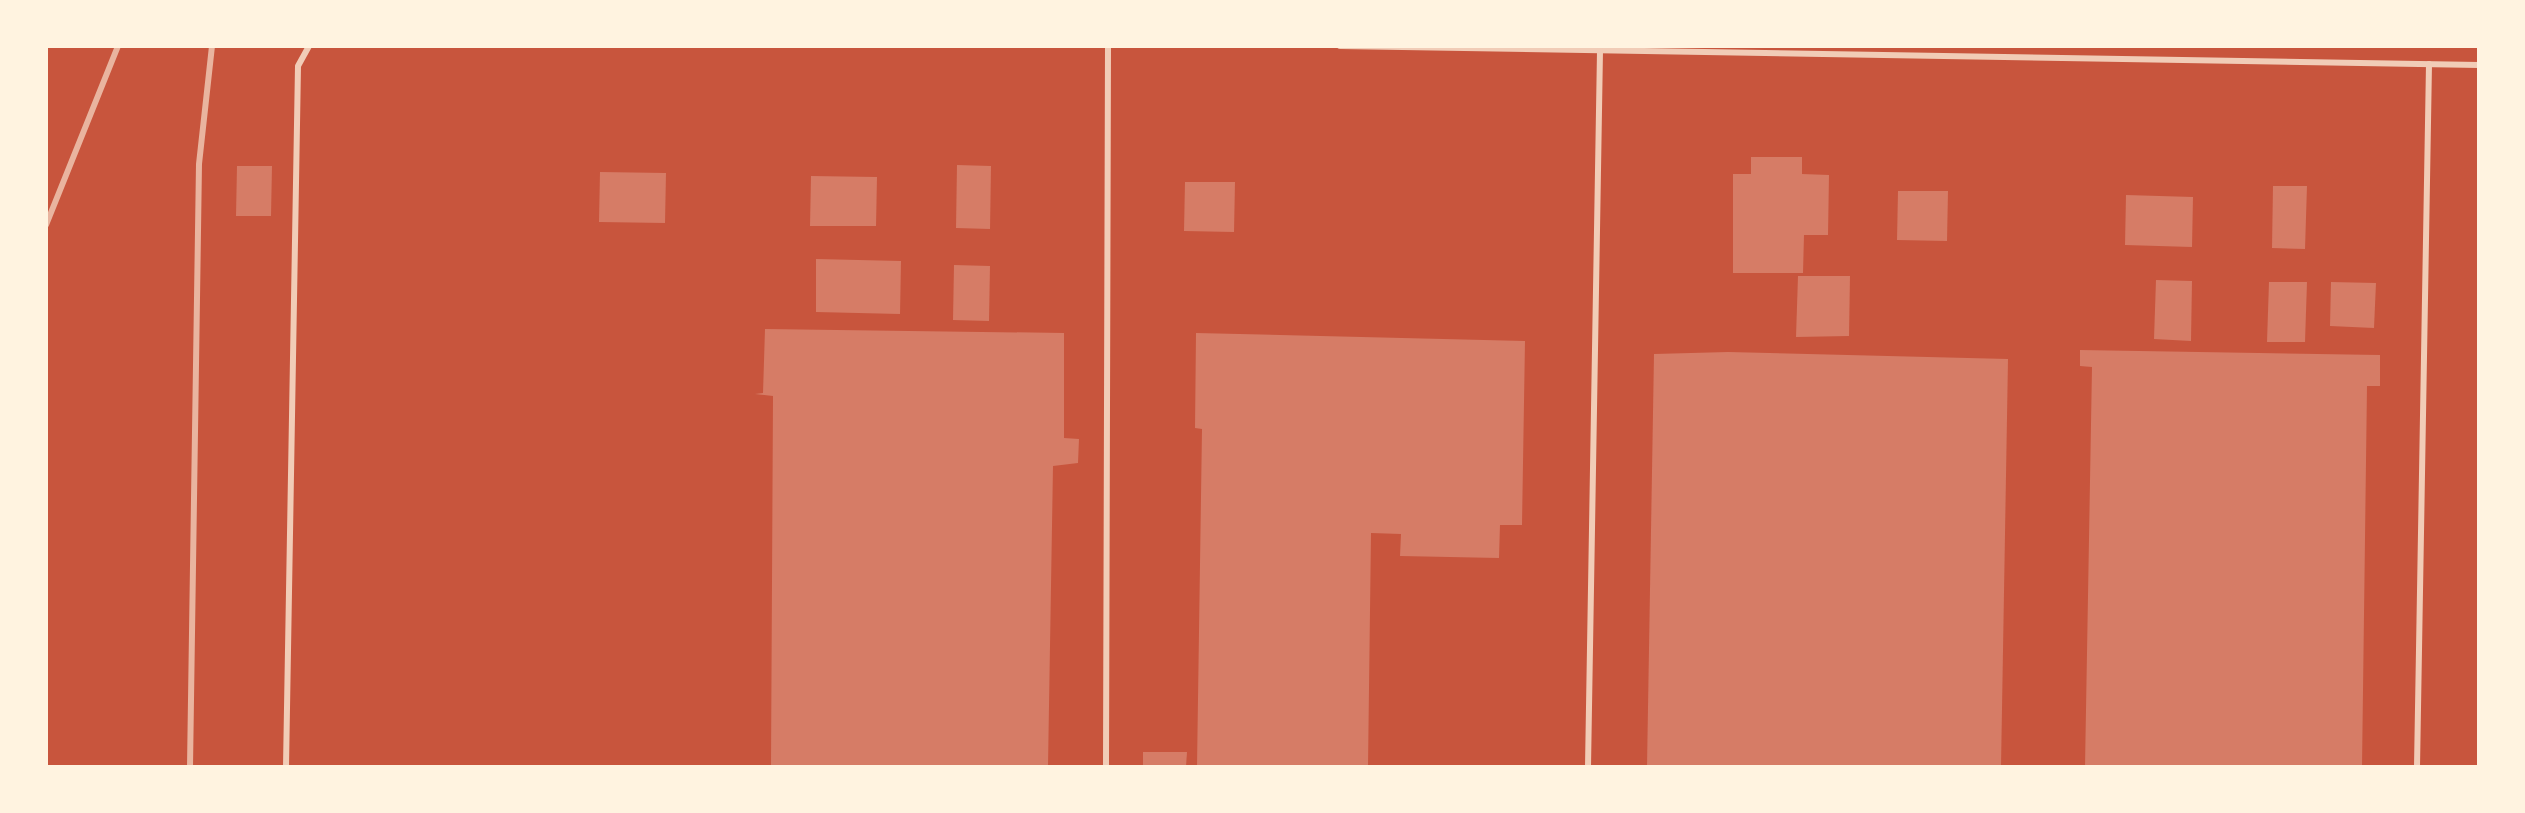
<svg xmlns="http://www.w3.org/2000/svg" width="2525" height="813" font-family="'Fira Sans',sans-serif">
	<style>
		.building { fill: #d67c66 }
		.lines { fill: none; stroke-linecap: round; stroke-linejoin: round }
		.service { stroke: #f1ccb7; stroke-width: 6 }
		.rail { stroke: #e9b49f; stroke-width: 6 }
	</style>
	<rect width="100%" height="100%" fill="#c8553d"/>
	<g class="building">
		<path d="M 1751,157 L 1802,157 L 1802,174 L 1829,175 L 1828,235 L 1804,235 L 1803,273 L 1733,273 L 1733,174 L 1751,174 Z"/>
		<path d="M 957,165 L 991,166 L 990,229 L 956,228 Z"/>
		<path d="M 237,166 L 272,166 L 271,216 L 236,216 Z"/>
		<path d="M 600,172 L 666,173 L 665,223 L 599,222 Z"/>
		<path d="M 811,176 L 877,177 L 876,226 L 810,226 Z"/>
		<path d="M 1185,182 L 1235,182 L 1234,232 L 1184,231 Z"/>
		<path d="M 2273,186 L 2307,186 L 2305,249 L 2272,248 Z"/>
		<path d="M 1898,191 L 1948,191 L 1947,241 L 1897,240 Z"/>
		<path d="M 2126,195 L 2193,197 L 2192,247 L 2125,245 Z"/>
		<path d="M 816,259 L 901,261 L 900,314 L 816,312 Z"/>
		<path d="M 954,265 L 990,266 L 989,321 L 953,320 Z"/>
		<path d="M 1798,276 L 1850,276 L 1849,336 L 1796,337 Z"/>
		<path d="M 2156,280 L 2192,281 L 2191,341 L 2154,339 Z"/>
		<path d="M 2269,282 L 2307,282 L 2305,342 L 2267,342 Z"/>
		<path d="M 2331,282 L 2376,283 L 2374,328 L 2330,326 Z"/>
		<path d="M 765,329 L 1064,333 L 1064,438 L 1079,439 L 1078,463 L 1053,466 L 1048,767 L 771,767 L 773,396 L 755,394 L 763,393 Z"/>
		<path d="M 1196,333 L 1525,341 L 1522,525 L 1500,525 L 1499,558 L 1400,556 L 1401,534 L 1371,533 L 1368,767 L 1197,767 L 1202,429 L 1195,428 Z"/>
		<path d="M 2080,350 L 2380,355 L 2380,386 L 2367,386 L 2362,767 L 2085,767 L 2092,367 L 2080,366 Z"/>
		<path d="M 1728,352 L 2008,359 L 2001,767 L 1647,767 L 1654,354 Z"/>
		<path d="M 1143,752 L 1187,752 L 1186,767 L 1143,767 Z"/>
	</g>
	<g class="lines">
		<g class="service">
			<path d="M 1340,46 L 2479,65"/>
			<path d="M 286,767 L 298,66 L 309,46"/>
			<path d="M 1106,767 L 1108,46"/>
			<path d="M 1588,767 L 1600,51"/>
			<path d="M 2417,767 L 2429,64"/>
		</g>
		<g class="rail">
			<path d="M 46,225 L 118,46"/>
			<path d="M 190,767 L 199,164 L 212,46"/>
		</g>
	</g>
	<rect width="2525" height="813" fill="none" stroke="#fff3e0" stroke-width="96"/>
</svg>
